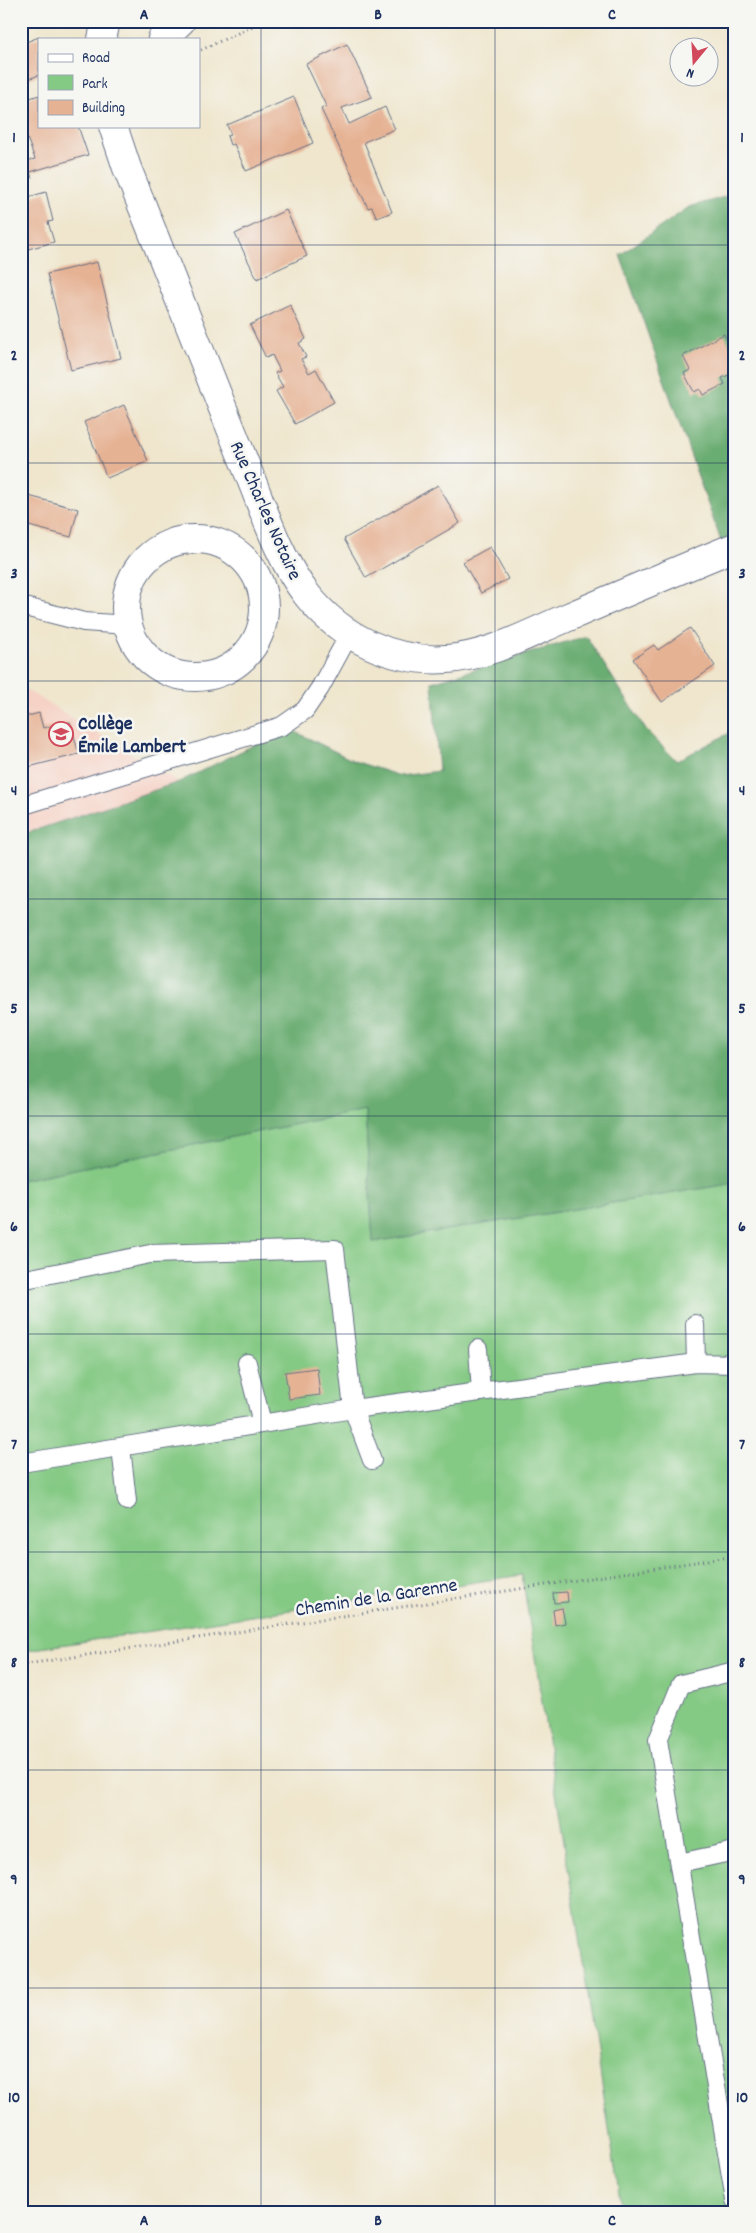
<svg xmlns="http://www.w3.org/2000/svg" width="756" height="2233" font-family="Dekko,sans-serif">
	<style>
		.built { fill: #f6d1c5 }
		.green { fill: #84c984; stroke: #507c71 }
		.forest { fill: #6bad72; stroke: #436e68 }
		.building { fill: #e6b294 }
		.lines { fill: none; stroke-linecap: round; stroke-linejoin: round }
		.lane-casing { stroke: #656f85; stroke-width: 20 }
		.street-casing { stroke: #656f85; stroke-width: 30 }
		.path { stroke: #656f85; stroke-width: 3; stroke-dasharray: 1 4; stroke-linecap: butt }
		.lane { stroke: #fff; stroke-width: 18 }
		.street { stroke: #fff; stroke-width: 28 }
		.grid { fill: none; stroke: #1b2f5e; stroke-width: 1; stroke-opacity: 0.55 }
		.labels { text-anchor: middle; stroke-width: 5; stroke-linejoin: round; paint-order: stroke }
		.street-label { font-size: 20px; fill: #1b2f5e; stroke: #f6f6f2 }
		.poi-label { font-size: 20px; font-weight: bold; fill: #1b2f5e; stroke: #f6f6f2; text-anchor: start }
		.neatline { fill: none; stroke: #1b2f5e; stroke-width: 2 }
		.grid-label { font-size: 16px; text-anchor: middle; font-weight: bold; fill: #1b2f5e }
	</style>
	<rect width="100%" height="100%" fill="#f6f6f2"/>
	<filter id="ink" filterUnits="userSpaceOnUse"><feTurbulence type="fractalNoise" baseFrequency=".02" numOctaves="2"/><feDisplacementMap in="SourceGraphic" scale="10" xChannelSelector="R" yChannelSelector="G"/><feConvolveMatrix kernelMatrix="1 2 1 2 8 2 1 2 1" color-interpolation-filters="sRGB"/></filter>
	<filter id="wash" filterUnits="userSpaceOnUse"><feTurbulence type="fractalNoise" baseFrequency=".0096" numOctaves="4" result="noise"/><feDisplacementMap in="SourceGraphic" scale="20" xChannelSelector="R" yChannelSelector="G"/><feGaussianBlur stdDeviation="1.12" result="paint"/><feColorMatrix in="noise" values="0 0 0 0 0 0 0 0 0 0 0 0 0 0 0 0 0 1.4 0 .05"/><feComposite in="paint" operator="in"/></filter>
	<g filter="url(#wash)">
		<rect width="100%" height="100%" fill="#efe6cd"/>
		<path class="built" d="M 21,687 L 179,782 L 21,835 Z"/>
		<path class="green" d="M 365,1110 L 373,1242 L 735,1183 L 735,2212 L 622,2212 L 522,1575 L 21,1651 L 21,1180 Z"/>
		<g class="forest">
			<path d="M 735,194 L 735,581 L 620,255 L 689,207 Z"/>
			<path d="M 586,636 L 646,730 L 677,761 L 735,730 L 735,1183 L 373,1242 L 365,1110 L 21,1180 L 21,835 L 179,782 L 288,728 L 354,761 L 400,776 L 439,771 L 432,682 Z"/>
		</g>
		<g id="blocks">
			<g class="building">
				<path d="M 39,37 L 39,75 L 21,82 L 21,44 Z"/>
				<path d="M 347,44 L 372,97 L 342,108 L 349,124 L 385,107 L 395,129 L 364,142 L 392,212 L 377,218 L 372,207 L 368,208 L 321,109 L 326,106 L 306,64 Z"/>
				<path d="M 39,95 L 39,126 L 78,126 L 88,155 L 30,172 L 32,178 L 21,181 L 21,153 L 24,152 L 26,161 L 35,159 L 21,122 L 21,101 Z"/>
				<path d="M 294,97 L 313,143 L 246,171 L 234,144 L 230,145 L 227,136 L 231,135 L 227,125 Z"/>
				<path d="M 46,192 L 53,221 L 48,222 L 54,242 L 21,251 L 21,199 Z"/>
				<path d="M 286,210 L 307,256 L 257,279 L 235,234 Z"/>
				<path d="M 97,262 L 121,358 L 71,370 L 47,274 Z"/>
				<path d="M 290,305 L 306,339 L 299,343 L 306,357 L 301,359 L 309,373 L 316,369 L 334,402 L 295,424 L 276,391 L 283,387 L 275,373 L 280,371 L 272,355 L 266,358 L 250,325 Z"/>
				<path d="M 724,334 L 735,356 L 735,372 L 722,378 L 725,384 L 703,395 L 700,389 L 694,392 L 684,373 L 690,370 L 683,356 Z"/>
				<path d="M 124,405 L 148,461 L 107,478 L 84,422 Z"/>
				<path d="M 438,485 L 460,523 L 366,578 L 344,539 Z"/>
				<path d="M 21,494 L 78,509 L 71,537 L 21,524 Z"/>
				<path d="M 490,547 L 508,579 L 481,593 L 463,562 Z"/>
				<path d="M 690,628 L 715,666 L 662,702 L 633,659 L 654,645 L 658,650 Z"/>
				<path d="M 39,713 L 43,728 L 70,722 L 79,754 L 21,769 L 21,718 Z"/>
				<path d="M 317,1368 L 320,1395 L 289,1399 L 285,1372 Z"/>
				<path d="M 567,1592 L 568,1602 L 554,1603 L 553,1593 Z"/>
				<path d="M 562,1608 L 565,1623 L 555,1625 L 553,1610 Z"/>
			</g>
		</g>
	</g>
	<g filter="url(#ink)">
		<use href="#blocks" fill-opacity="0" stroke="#656f85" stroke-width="1"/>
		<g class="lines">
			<defs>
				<g id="lane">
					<path d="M 21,606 L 84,622 L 128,625"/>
					<path d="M 21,806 L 282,726 L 305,710 L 320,688 L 350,633"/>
					<path d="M 21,1280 L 150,1254 L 335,1249 L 353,1409 L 372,1460"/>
					<path d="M 695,1324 L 696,1363"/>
					<path d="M 478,1349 L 481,1392"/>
					<path d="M 247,1363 L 262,1423"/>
					<path d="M 121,1447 L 127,1501"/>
					<path d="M 21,1463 L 353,1409 L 696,1363 L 735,1364"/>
					<path d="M 735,1671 L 681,1684 L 658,1740 L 735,2200"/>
					<path d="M 679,1863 L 735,1851"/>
				</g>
				<g id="street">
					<path d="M 102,39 L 106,21"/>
					<path d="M 162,39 L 181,21"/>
					<path d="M 113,126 L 127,168 C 167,266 205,366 245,464 C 263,507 278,558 307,595 C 340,637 393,663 447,659 C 489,656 528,634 566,618 C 622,594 678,570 735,547"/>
					<circle cx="195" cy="608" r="69"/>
				</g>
			</defs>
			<use href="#lane" class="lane-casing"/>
			<use href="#street" class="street-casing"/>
			<g class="path">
				<path d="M 201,50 L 264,21"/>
				<path d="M 21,1665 L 735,1556"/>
			</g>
			<use href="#lane" class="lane"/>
			<use href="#street" class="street"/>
		</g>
	</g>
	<path class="grid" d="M 261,21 L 261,2212M 495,21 L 495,2212M 21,245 L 735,245M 21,463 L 735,463M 21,681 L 735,681M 21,899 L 735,899M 21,1116 L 735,1116M 21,1334 L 735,1334M 21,1552 L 735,1552M 21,1770 L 735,1770M 21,1988 L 735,1988"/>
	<defs>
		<symbol id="school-ring" viewBox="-11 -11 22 22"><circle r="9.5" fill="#f6f6f2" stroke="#d1495b" stroke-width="1.5"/><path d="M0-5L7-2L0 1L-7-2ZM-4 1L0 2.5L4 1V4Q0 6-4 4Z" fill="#d1495b"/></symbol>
	</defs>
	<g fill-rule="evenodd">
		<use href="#school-ring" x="47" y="720" width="28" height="28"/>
	</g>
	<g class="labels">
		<g class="street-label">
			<text transform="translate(267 510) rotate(66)" y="7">Rue Charles Notaire</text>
			<text transform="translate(376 1596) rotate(-9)" y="7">Chemin de la Garenne</text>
		</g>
		<g class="poi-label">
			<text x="78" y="729">Collège<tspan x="78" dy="23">Émile Lambert</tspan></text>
		</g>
	</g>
	<rect width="756" height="2233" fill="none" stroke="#f6f6f2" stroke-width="55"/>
	<rect x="38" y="38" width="162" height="90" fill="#f6f6f2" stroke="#9ea6b7"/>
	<rect x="48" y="54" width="25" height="8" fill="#ffffff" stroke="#9ea6b7"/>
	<text x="82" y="62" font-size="15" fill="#1b2f5e">Road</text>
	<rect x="48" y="75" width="25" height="15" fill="#84c984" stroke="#9ea6b7"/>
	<text x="82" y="88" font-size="15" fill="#1b2f5e">Park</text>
	<rect x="48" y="100" width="25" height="15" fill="#e6b294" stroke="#9ea6b7"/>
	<text x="82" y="112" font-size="15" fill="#1b2f5e">Building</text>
	<g transform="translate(694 62) rotate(198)"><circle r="24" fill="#f6f6f2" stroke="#9ea6b7"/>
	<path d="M0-4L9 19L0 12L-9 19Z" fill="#d1495b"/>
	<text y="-8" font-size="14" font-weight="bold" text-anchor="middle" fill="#1b2f5e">N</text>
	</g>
	<rect x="28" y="28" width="700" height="2178" class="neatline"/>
	<g class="grid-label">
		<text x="144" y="19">A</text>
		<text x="378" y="19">B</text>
		<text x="612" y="19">C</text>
		<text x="14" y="142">1</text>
		<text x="742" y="142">1</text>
		<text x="14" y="360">2</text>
		<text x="742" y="360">2</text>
		<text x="14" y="578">3</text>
		<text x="742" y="578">3</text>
		<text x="14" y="795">4</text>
		<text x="742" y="795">4</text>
		<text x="14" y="1013">5</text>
		<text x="742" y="1013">5</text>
		<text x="14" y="1231">6</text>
		<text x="742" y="1231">6</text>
		<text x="14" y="1449">7</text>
		<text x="742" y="1449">7</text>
		<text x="14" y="1667">8</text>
		<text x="742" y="1667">8</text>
		<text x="14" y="1884">9</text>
		<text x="742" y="1884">9</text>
		<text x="14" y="2102">10</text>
		<text x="742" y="2102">10</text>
		<text x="144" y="2225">A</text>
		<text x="378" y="2225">B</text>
		<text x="612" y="2225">C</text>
	</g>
</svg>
